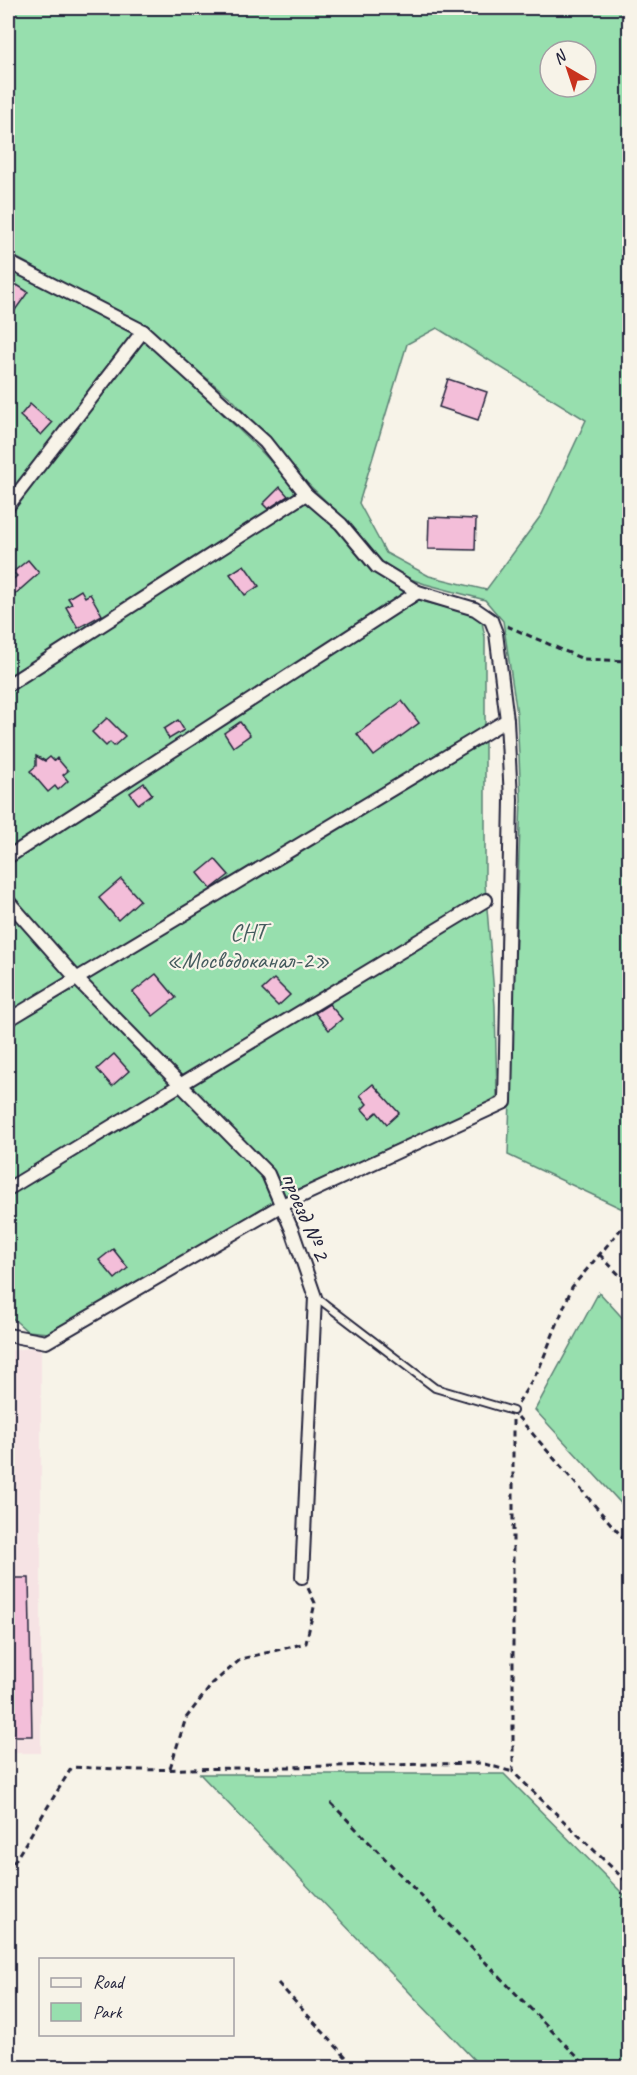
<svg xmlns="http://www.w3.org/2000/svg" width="637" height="2075" font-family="Caveat,sans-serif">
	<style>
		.built { fill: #f6e3e4 }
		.green { fill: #97dfae; stroke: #5c8074; stroke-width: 1.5; fill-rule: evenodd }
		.building { fill: #f3bed9; stroke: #22223b; stroke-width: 1.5 }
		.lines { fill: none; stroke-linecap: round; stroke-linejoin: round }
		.service-casing { stroke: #22223b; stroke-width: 10 }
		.minor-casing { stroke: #22223b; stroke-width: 16 }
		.path { stroke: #22223b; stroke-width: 3; stroke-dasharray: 6 4.5; stroke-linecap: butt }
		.service { stroke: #f7f3e8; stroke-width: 6 }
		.minor { stroke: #f7f3e8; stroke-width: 12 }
		.labels { text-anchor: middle; stroke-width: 4.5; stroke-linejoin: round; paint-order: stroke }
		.park-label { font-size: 24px; fill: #455b5e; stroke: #f7f3e8 }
		.street-label { font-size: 24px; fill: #22223b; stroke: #f7f3e8 }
	</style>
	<rect width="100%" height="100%" fill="#f7f3e8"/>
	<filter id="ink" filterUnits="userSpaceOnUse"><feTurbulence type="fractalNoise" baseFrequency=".0167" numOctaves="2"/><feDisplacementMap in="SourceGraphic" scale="12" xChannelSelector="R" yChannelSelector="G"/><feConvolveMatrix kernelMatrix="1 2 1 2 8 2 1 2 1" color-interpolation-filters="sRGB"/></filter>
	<g filter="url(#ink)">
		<path class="built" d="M 41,1346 L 41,1753 L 8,1753 L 8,1351 Z"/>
		<g class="green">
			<path d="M 8,8 L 629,8 L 629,1212 L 508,1155 L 521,799 L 517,714 L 503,621 L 485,600 L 425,584 L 402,576 L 380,562 L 348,522 L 307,483 L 233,400 L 145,327 L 8,253 ZM 550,51 L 586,51 L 586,87 L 550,87 ZM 437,328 L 586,420 L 542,514 L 486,590 L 429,576 L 386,553 L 359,503 L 407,344 Z"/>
			<path d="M 8,269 L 140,334 L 260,450 L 309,503 L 321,510 L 375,572 L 425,602 L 473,614 L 482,622 L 485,637 L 485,884 L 495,1006 L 497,1096 L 485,1105 L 295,1191 L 49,1333 L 27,1331 L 8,1314 Z"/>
			<path d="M 599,1292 L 629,1325 L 629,1512 L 535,1410 Z"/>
			<path d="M 200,1774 L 504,1774 L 629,1900 L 629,2067 L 481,2067 Z"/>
		</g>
		<g class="building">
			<path d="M 17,285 L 28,292 L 8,320 L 8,298 Z"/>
			<path d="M 448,379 L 487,392 L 478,420 L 439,407 Z"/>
			<path d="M 30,404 L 52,423 L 41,435 L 20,416 Z"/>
			<path d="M 280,487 L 288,496 L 268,509 L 263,504 Z"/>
			<path d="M 429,517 L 476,519 L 475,550 L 428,549 Z"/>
			<path d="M 28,560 L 39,573 L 14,595 L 8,584 L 17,576 L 13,572 Z"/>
			<path d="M 244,565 L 259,586 L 245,595 L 230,574 Z"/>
			<path d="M 81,590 L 85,597 L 90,594 L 102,615 L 78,628 L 66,607 L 72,604 L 68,598 Z"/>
			<path d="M 402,701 L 419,723 L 374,756 L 357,734 Z"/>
			<path d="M 107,718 L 125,736 L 114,746 L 110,742 L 106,746 L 92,732 Z"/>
			<path d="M 178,720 L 184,730 L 169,739 L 164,729 Z"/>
			<path d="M 240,722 L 250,735 L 233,747 L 224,733 Z"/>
			<path d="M 36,756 L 45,761 L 50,757 L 54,761 L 57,758 L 68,771 L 63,775 L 68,781 L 58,790 L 55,786 L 48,792 L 30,771 L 36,766 Z"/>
			<path d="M 144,783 L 152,794 L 138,804 L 130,793 Z"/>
			<path d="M 215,859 L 229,875 L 211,889 L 198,873 Z"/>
			<path d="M 121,879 L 140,900 L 118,920 L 99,898 Z"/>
			<path d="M 156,974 L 176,998 L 153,1016 L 133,992 Z"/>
			<path d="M 274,979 L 290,995 L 278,1006 L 262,990 Z"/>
			<path d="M 329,1004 L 342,1019 L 329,1030 L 315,1013 Z"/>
			<path d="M 114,1054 L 129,1071 L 112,1086 L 97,1069 Z"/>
			<path d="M 373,1084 L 399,1113 L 387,1124 L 377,1112 L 370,1118 L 362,1109 L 367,1104 L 360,1095 Z"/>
			<path d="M 113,1249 L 128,1268 L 115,1279 L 99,1260 Z"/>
			<path d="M 8,1578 L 29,1578 L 32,1736 L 8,1736 Z"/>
		</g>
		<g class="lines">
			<defs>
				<path id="service" d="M 316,1297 L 435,1388 L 513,1411"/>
				<g id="minor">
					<path d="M 8,262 L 143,331 L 265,442 L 306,494 L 341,524 L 377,567 L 418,592 L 475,609 L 491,620 L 496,633 L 507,720 L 511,799 L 505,1102 L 282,1205 L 46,1342 L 8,1335"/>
					<path d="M 8,506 L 143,331"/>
					<path d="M 8,685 L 306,494"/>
					<path d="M 8,857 L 418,592"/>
					<path d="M 8,901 L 77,979 L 268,1174 L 292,1230 L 315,1297 L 302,1577"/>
					<path d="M 8,1020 L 507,720"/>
					<path d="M 8,1189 L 486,900"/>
				</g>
			</defs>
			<use href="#service" class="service-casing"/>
			<use href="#minor" class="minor-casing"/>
			<g class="path">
				<path d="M 507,626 L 583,659 L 630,661"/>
				<path d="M 600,1255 L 630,1286"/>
				<path d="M 518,1403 L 539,1369 L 572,1287 L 621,1229"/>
				<path d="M 518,1417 L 630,1546"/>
				<path d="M 513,1420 L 513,1772 L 630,1885"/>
				<path d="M 170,1768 L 186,1718 L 213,1683 L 241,1659 L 306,1643 L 315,1603 L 308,1588"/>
				<path d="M 331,1803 L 588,2068"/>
				<path d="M 8,1872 L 72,1767 L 139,1770 L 481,1763 L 513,1772"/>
				<path d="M 278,1983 L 356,2068"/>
			</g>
			<use href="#service" class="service"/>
			<use href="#minor" class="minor"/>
		</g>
	</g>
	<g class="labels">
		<g class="park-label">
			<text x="248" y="940">СНТ<tspan x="248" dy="28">«Мосводоканал-2»</tspan></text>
		</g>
		<g class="street-label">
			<text transform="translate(306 1216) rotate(68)" y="8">проезд № 2</text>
		</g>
	</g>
	<rect width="637" height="2075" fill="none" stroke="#f7f3e8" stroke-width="30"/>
	<rect x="15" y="15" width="607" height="2045" fill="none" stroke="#22223b" stroke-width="2" filter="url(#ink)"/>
	<rect x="39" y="1958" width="195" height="78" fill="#f7f3e8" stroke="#a29fa3" stroke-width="1.5"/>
	<rect x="51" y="1978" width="30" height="9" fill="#f7f3e8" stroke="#a29fa3" stroke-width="1.5"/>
	<text x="93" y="1988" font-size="18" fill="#22223b">Road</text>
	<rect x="51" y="2003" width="30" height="18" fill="#97dfae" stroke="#a29fa3" stroke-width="1.5"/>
	<text x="93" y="2018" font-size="18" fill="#22223b">Park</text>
	<g transform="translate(568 69) rotate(321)"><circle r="28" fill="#f7f3e8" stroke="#a29fa3" stroke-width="1.5"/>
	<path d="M0-4.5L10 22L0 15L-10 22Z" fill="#c8321e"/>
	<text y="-9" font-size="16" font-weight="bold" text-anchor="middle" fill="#22223b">N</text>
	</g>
</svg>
